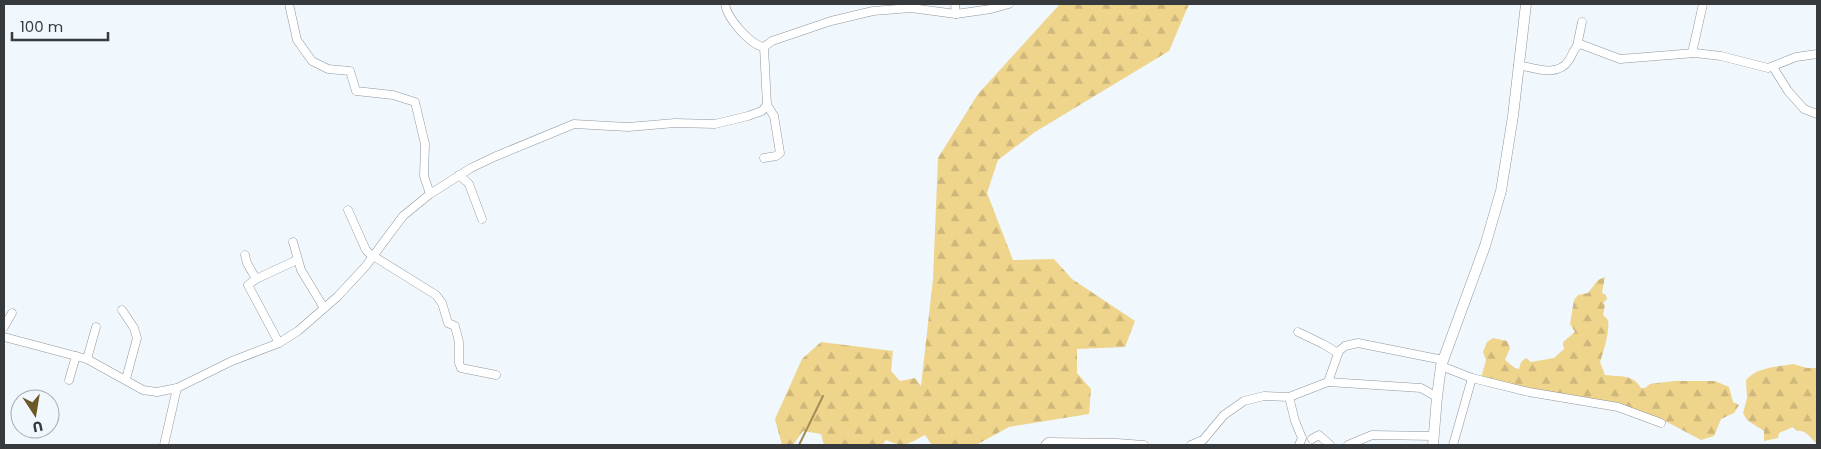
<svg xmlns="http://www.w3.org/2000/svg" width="1821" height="449" font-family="Poppins,sans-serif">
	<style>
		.forest { fill: url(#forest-firs) }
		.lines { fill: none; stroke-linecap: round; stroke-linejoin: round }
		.stream { stroke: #a28d55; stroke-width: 2 }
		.minor-casing { stroke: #8f979e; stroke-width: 9 }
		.major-casing { stroke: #8f979e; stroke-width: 11 }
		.minor { stroke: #fff; stroke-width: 8 }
		.major { stroke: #fff; stroke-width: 10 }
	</style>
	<defs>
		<pattern id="forest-firs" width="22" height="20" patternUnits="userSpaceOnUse" patternTransform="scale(1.25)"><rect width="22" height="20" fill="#efd48c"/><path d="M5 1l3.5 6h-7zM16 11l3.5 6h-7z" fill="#ceb77a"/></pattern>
	</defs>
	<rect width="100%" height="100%" fill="#f0f7fd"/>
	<g class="forest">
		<path d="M 1060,4 L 1189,4 L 1169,51 L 1035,132 L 998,160 L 987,193 L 1013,260 L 1054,259 L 1072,279 L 1135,321 L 1125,347 L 1077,349 L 1077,373 L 1091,389 L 1089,414 L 1009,427 L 976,445 L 932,445 L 925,435 C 908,444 905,448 886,440 L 882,445 L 824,445 L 821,434 L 803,431 L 793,445 L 782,445 L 775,419 L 802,359 L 821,342 L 893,351 L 891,371 L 900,381 L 915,378 L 921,386 L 933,279 L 938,158 L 978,94 Z"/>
		<path d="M 1605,277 L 1602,293 L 1606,295 L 1607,299 L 1603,303 L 1605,305 L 1603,315 C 1605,317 1607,318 1608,321 C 1610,330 1603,354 1600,362 L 1605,375 C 1620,377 1633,374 1641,388 L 1645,388 L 1650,384 L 1674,381 L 1715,381 L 1729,387 L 1733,402 L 1739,405 L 1734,413 L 1721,419 L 1714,436 L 1701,440 L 1669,423 L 1636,410 L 1531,390 L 1481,378 L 1486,360 L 1483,352 L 1487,342 L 1493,338 L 1507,341 L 1510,348 L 1505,360 L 1515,368 L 1519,369 L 1521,362 L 1526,358 L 1531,362 L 1554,358 L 1564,349 L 1563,342 L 1575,332 L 1570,324 L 1574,300 L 1578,295 L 1588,293 L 1598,280 Z"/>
		<path d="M 1793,364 L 1807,368 L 1817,368 L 1817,444 C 1811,439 1806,429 1797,431 L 1793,427 L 1779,433 L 1778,438 L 1764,441 L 1764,431 L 1747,420 L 1743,413 L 1747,398 L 1746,380 C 1757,367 1777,367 1793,364 Z"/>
	</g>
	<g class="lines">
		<path class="stream" d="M 799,445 L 823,396"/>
		<defs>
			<g id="minor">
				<path d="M 289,4 L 297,40 L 312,61 L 328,69 L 350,71 L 356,91 L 393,95 L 415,102 L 425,144 L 424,176 L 430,194"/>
				<path d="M 725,4 C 727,18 750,45 764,47"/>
				<path d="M 955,4 L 956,14"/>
				<path d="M 1577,46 L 1582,22"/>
				<path d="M 1692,53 L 1703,4"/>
				<path d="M 1518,65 C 1534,68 1558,78 1569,60 C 1573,54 1574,47 1580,44 L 1620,59 L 1695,53 L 1721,56 L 1768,68 L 1796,57 L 1817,54"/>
				<path d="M 1773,67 L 1788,91 L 1804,109 L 1817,114"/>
				<path d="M 764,158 L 776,156 L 780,153 L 774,116 L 767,105"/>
				<path d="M 459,175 L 469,184 L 482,219"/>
				<path d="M 348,210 L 366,250 L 370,254 L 436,295 L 442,303 L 448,323 L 455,326 L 459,342 L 459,363 L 461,368 L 496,375"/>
				<path d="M 293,242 L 301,270 L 324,308"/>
				<path d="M 245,255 L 247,263 L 256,279"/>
				<path d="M 122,310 L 134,328 L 137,338 L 126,379"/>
				<path d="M 4,327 L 12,313"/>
				<path d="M 1298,332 L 1323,344 L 1338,353"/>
				<path d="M 4,337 L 87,359 L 143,390 L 157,392 L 177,388 L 232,361 L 279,343 L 298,331 L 337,297 L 365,267 L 403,216 L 430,194 L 471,168 L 494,157 L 574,124 L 628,127 L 675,123 L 715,124 L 748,116 L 762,111 L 767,105 L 764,47 L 772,41 L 831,21 L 873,11 L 911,8 L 956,14 L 991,9 L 1009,4"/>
				<path d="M 279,343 L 248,285 L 256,279 L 297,260"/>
				<path d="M 87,359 L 96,327"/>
				<path d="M 1441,366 L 1472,378 L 1529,392 L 1618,407 L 1661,423"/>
				<path d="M 69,380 L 76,356"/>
				<path d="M 1328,382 L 1421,388 L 1437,397"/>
				<path d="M 1289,397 L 1295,421 L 1302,438 L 1299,445"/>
				<path d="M 1312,439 L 1319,435 L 1330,445"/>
				<path d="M 164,445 L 177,388"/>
				<path d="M 1045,445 L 1048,442 L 1117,443 L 1144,445"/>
				<path d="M 1191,445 L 1203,440 L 1224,415 L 1244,401 L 1264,396 L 1289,397 L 1328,382 L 1339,351 L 1345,346 L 1358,343 L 1443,360"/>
				<path d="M 1348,445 L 1372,435 L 1434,436"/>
				<path d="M 1453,445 L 1472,378"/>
			</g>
			<path id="major" d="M 1433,445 L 1437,397 L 1441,366 L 1485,246 L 1501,191 L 1513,116 L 1526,4"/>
		</defs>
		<use href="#minor" class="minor-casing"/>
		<use href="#major" class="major-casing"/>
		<use href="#minor" class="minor"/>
		<use href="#major" class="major"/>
	</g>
	<rect width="1821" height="449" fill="none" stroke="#363a3d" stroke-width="10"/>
	<g transform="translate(35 414) rotate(168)"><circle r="24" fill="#f0f7fd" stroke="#a6abb0"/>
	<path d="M0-4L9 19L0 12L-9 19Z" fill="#6b5927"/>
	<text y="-8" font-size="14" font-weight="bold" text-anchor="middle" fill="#363a3d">U</text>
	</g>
	<path d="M12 32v8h96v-8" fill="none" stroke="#363a3d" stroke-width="2.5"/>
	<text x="20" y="32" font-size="15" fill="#363a3d" stroke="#f0f7fd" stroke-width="4" paint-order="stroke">100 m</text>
</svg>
